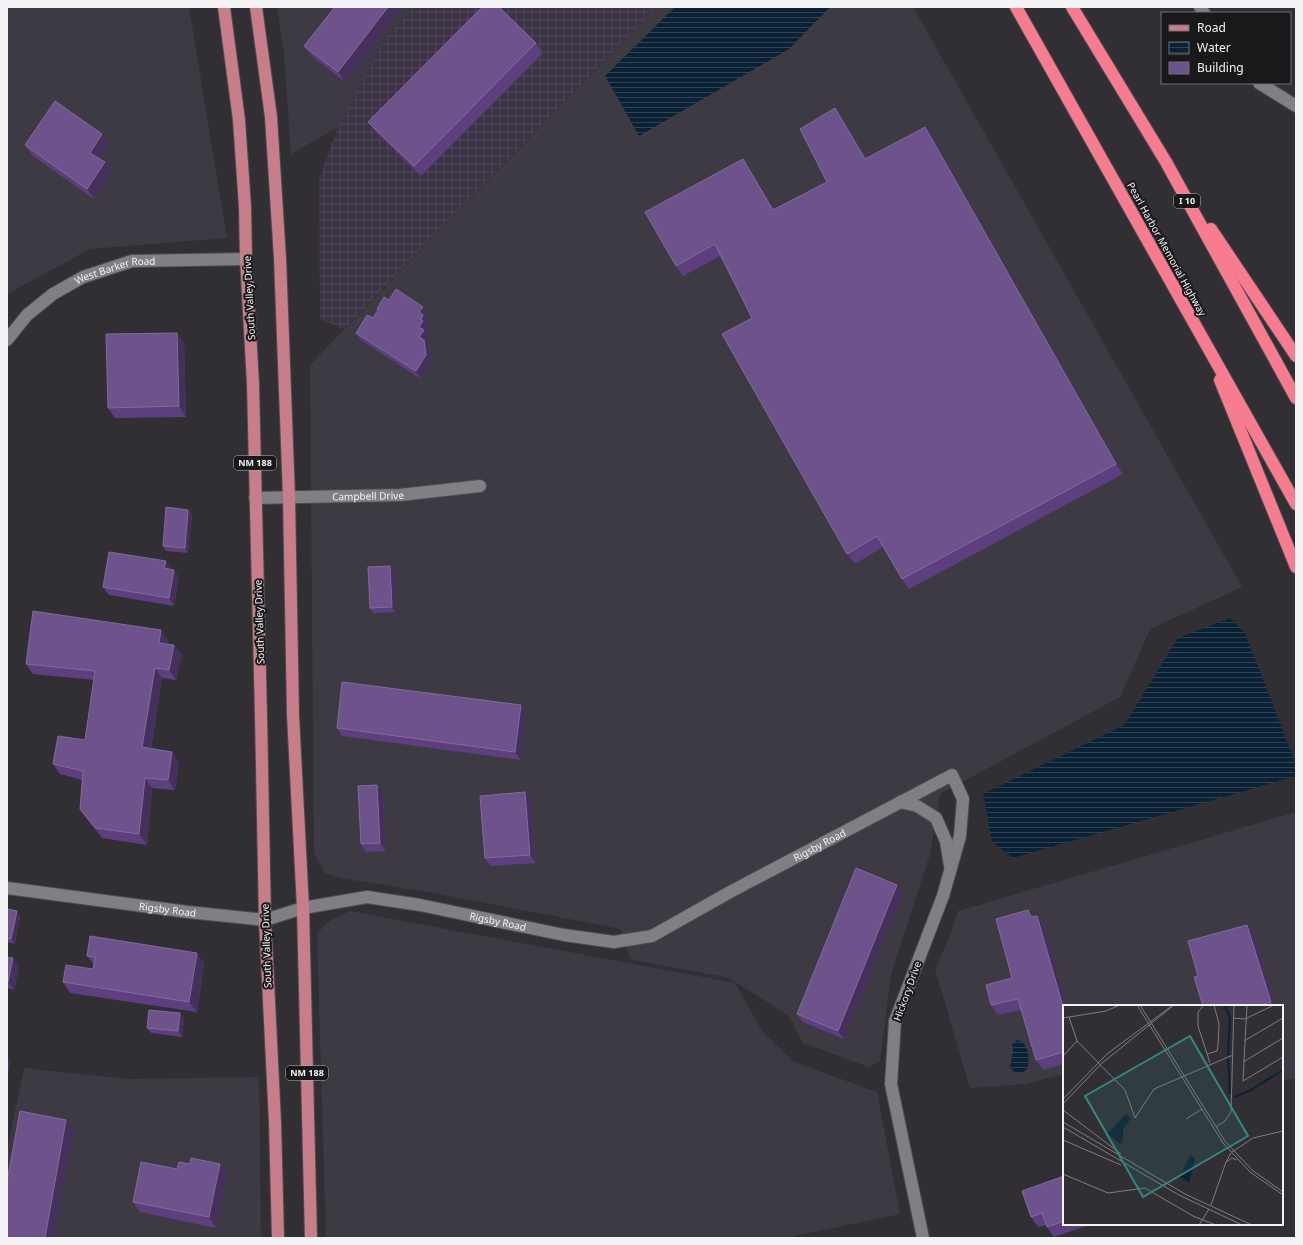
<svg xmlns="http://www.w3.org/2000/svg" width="1303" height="1245" font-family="'Noto Sans',sans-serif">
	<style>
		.built { fill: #3e3a44 }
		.industrial { fill: url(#industrial-grid) }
		.water { fill: url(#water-rules) }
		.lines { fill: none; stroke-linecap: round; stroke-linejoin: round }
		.street-casing { stroke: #4d4c4f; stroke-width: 14 }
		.secondary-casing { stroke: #4d4c4f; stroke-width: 14 }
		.primary-casing { stroke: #4d4c4f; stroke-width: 14 }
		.highway-casing { stroke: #4d4c4f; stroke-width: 14 }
		.street { stroke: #817f84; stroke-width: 12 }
		.secondary { stroke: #817f84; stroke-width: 12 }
		.primary { stroke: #c87d8b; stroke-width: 12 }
		.highway { stroke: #f87c90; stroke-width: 12 }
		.wall { fill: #5d3f80 }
		.shaded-wall { fill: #45305c }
		.building { fill: #6d528c; stroke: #826b9c }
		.labels { text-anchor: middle; stroke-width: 4; stroke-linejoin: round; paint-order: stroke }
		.shield { fill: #19181a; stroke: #b2b1b3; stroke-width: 1 }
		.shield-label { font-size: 9px; font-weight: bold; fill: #f3f2f4 }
		.street-label { font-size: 10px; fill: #f3f2f4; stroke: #19181a }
		.inset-river { fill: none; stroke: #0b2236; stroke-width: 2 }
		.inset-road { fill: none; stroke: #7f7d81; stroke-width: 1 }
		.view { fill: #318982; fill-opacity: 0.15; stroke: #318982; stroke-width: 2 }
		.inset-edge { fill: none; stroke: #f3f2f4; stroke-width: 2 }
	</style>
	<defs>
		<pattern id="industrial-grid" width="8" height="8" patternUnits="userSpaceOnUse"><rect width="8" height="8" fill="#3c3445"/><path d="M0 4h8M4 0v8" fill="none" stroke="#4f4857"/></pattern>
		<pattern id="water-rules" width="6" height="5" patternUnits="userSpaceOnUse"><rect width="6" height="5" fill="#0b2236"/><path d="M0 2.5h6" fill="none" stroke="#2f4354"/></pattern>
	</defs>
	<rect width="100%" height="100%" fill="#312f34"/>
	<g class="built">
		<path d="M 7,7 L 189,7 L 227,238 L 90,249 L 7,294 Z"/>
		<path d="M 277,7 L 414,7 L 384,40 L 338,127 L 291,154 L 284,53 Z"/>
		<path d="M 656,7 L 913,7 L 1242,587 L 1150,629 L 1120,697 L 940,794 L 930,854 L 891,974 L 880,1061 L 869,1067 L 803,1043 L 788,1015 L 729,978 L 630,959 L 621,929 L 433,893 L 340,878 L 325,873 L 314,854 L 310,365 Z"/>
		<path d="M 1296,812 L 1296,1079 L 1282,1080 L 1282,1006 L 1064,1006 L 1064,1074 L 1026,1084 L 970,1088 L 935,969 L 949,938 L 958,911 Z"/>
		<path d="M 350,911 L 735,983 L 762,1031 L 794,1062 L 877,1092 L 900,1214 L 785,1238 L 326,1238 L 317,933 L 331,920 Z"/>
		<path d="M 24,1068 L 128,1079 L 259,1077 L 261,1238 L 7,1238 L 7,1150 Z"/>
	</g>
	<path class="industrial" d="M 414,7 L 656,7 L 344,329 L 320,319 L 319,179 L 338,127 L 384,40 Z"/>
	<g class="water">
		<path d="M 675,7 L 830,7 L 789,49 L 639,136 L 605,76 Z"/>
		<path d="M 1230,618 L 1245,633 L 1296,764 L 1296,776 L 1013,858 L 992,842 L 983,794 L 1124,725 L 1178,638 Z"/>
		<path d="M 1017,1040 C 1029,1041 1030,1060 1027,1069 C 1020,1075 1013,1074 1010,1066 L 1013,1051 L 1012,1046 L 1013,1043 Z"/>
	</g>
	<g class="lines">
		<defs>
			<g id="street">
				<path id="s1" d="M 7,340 L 27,315 L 53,294 L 83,277 L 132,261 L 246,259"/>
				<path id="s2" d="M 255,498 L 400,495 L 480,486"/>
				<path d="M 900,802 L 917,806 L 936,818 L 946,841 L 950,866"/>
				<path id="s3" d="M 7,888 L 188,912 L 265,920 L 303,908 L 367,897 L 420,905 L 564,935 L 614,942 L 652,936 L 730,892 L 952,775 L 963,799 L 960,836 L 943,896 L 895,1021 L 891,1084 L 923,1238"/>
			</g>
			<g id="secondary">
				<path d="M 1200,7 L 1204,13"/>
				<path d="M 1259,83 L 1296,106"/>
			</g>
			<g id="primary">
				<path d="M 224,7 L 239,120 L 245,207 L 246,259 L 253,384 L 261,716 L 265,920 L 275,1122 L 278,1238"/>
				<path d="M 256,7 L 271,117 L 280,258 L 289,497 L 293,715 L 303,908 L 311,1238"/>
			</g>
			<g id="highway">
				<path d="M 1016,7 L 1296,504"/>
				<path d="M 1072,7 L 1166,162 L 1296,398"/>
				<path d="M 1211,229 L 1296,356"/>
				<path d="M 1220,380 L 1296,567"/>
			</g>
		</defs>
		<use href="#street" class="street-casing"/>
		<use href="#secondary" class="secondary-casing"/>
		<use href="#primary" class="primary-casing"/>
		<use href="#highway" class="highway-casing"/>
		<use href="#street" class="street"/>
		<use href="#secondary" class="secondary"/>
		<use href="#primary" class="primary"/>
		<use href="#highway" class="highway"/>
	</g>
	<g class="wall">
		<path d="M 335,7 L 403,7 L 345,82 L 312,56 L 304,46 Z"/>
		<path d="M 536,43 L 543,53 L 421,176 L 376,132 L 368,122 Z"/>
		<path d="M 842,118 L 866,158 L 932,137 L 1123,474 L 909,589 L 902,579 L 883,547 L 855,564 L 847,554 L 752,318 L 720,256 L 683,276 L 676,266 L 743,159 L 750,170 L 774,209 L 827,182 Z"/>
		<path d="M 110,144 L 100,159 L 105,162 L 112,172 L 94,199 L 32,155 L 25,145 Z"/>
		<path d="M 389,300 L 423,307 L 428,314 L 426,318 L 429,323 L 427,326 L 429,329 L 426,333 L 429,338 L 426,343 L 430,348 L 431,363 L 421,379 L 361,340 L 356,333 L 373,318 L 378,310 L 377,309 Z"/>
		<path d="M 184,343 L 186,417 L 115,418 L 108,408 Z"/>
		<path d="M 188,510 L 192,515 L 188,553 L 166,551 L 163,546 Z"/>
		<path d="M 390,566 L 394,571 L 395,612 L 373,613 L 370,608 Z"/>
		<path d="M 179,577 L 174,606 L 109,595 L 103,587 Z"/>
		<path d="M 168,640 L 167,644 L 182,655 L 176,680 L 162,678 L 151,749 L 179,763 L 175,790 L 152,788 L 147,845 L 102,838 L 80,809 L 82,780 L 60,774 L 53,764 L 85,740 L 94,680 L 33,674 L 26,664 Z"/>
		<path d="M 521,705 L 526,713 L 521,760 L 342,736 L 337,728 Z"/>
		<path d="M 383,793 L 386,851 L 366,852 L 361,844 Z"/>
		<path d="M 531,800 L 536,863 L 491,866 L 485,858 Z"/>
		<path d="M 903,893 L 844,1039 L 803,1022 L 797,1014 Z"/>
		<path d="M 7,909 L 20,917 L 15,944 L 7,942 L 7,944 Z"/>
		<path d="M 1037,916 L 1044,926 L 1064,1006 L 1064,1064 L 1043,1070 L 1036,1060 L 1021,1010 L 998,1015 L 991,1005 L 1012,978 L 1032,917 Z"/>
		<path d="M 1247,925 L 1254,935 L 1276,1006 L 1203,1006 L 1198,976 Z"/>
		<path d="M 87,956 L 204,963 L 197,1012 L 70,993 L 63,982 L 93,969 L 94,964 Z"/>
		<path d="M 7,957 L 19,966 L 14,990 L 8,988 L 7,994 Z"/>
		<path d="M 184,1018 L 182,1037 L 151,1033 L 147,1028 Z"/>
		<path d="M 177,1169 L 227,1174 L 216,1228 L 140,1212 L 133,1202 Z"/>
		<path d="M 1064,1176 L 1064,1224 L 1092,1224 L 1054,1237 L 1047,1227 L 1046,1225 L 1038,1227 L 1031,1217 Z"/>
	</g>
	<g class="shaded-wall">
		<path d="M 388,7 L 403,7 L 345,82 L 338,72 Z"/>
		<path d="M 835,108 L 842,118 L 872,169 L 865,159 Z"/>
		<path d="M 925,127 L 932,137 L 1123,474 L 1116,464 Z"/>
		<path d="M 102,134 L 110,144 L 97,163 L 90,153 Z"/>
		<path d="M 743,159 L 750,170 L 781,220 L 773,210 Z"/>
		<path d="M 105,162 L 112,172 L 94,199 L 87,189 Z"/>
		<path d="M 423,307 L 428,314 L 426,318 L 429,323 L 427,326 L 429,329 L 426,333 L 429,338 L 426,343 L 430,348 L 431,363 L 421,379 L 416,371 L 419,337 L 419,327 L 421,319 L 419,312 Z"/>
		<path d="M 177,333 L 184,343 L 186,417 L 179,406 Z"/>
		<path d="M 188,510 L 192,515 L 188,553 L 185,548 Z"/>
		<path d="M 166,561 L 171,569 L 164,568 Z"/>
		<path d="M 390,566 L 394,571 L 395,612 L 392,607 Z"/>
		<path d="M 174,570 L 179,577 L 174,606 L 169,598 Z"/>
		<path d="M 161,630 L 168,640 L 166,653 L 159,643 Z"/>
		<path d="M 174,645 L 182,655 L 176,680 L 169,670 Z"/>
		<path d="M 155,668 L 162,678 L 149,758 L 142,747 Z"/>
		<path d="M 521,705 L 526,713 L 521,760 L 515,752 Z"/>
		<path d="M 172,752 L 179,763 L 175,790 L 168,780 Z"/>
		<path d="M 145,778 L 152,788 L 147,845 L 139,834 Z"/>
		<path d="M 377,785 L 383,793 L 386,851 L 380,843 Z"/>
		<path d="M 525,792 L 531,800 L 536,863 L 530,855 Z"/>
		<path d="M 897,885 L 903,893 L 844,1039 L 838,1031 Z"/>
		<path d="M 17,911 L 20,917 L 15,944 L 11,939 Z"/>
		<path d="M 1037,916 L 1044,926 L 1067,1006 L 1064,1006 L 1064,1010 Z"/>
		<path d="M 1247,925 L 1254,935 L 1276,1006 L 1274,1006 L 1271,1002 Z"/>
		<path d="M 197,953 L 204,963 L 197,1012 L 189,1002 Z"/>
		<path d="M 13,958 L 19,966 L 14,990 L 8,982 Z"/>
		<path d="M 7,986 L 8,988 L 7,994 Z"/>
		<path d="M 180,1013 L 184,1018 L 182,1037 L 178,1031 Z"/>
		<path d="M 7,1055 L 11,1061 L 7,1079 Z"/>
		<path d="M 66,1120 L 74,1130 L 54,1238 L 45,1238 Z"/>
		<path d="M 220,1164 L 227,1174 L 216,1228 L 209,1217 Z"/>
	</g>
	<g class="building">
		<path d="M 335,7 L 388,7 L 338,72 L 304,46 Z"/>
		<path d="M 482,7 L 499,7 L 536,43 L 414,166 L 368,122 Z"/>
		<path d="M 55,101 L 102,134 L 90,153 L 105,162 L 87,189 L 25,145 Z"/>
		<path d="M 835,108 L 865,159 L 925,127 L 1116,464 L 902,579 L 877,536 L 847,554 L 722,334 L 752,318 L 715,244 L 676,266 L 645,212 L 743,159 L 773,210 L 827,182 L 800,129 Z"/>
		<path d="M 396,289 L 423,307 L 419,312 L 423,315 L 421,319 L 423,321 L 419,327 L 424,330 L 419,337 L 424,340 L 426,355 L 416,371 L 356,333 L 367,315 L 373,318 L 378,310 L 377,309 L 384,297 L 389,300 Z"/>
		<path d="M 177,333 L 179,406 L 108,408 L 106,334 Z"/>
		<path d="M 166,507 L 188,510 L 185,548 L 163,546 Z"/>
		<path d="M 109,552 L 166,561 L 164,568 L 174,570 L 169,598 L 103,587 Z"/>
		<path d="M 390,566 L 392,607 L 370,608 L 368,567 Z"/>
		<path d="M 33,611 L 161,630 L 159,643 L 174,645 L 169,670 L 155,668 L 142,747 L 172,752 L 168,780 L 145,778 L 139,834 L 95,828 L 80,809 L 83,771 L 53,764 L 58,736 L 85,740 L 95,671 L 26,664 Z"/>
		<path d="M 342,682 L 521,705 L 515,752 L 337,728 Z"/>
		<path d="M 377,785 L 380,843 L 361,844 L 358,786 Z"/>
		<path d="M 525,792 L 530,855 L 485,858 L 480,796 Z"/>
		<path d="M 856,868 L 897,885 L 838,1031 L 797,1014 Z"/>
		<path d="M 7,909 L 17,911 L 11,939 L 7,938 Z"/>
		<path d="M 1028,910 L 1031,917 L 1037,916 L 1064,1010 L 1064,1052 L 1036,1060 L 1018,999 L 991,1005 L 986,985 L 1012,978 L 996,919 Z"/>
		<path d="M 1247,925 L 1271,1002 L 1255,1006 L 1203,1006 L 1194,977 L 1198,976 L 1188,941 Z"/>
		<path d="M 90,936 L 197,953 L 189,1002 L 63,982 L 66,965 L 93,969 L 95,957 L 87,956 Z"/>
		<path d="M 7,957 L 13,958 L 8,982 L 7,982 Z"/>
		<path d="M 149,1010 L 180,1013 L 178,1031 L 147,1028 Z"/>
		<path d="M 20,1111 L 66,1120 L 45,1238 L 7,1238 L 7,1182 Z"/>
		<path d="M 191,1158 L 220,1164 L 209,1217 L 133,1202 L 141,1162 L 177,1169 L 179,1162 L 190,1164 Z"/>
		<path d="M 1064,1176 L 1064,1221 L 1047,1227 L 1042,1213 L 1031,1217 L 1022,1191 Z"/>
	</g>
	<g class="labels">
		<g class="shield">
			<rect x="1174" y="194" width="26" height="14" rx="3"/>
			<rect x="234" y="456" width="42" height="14" rx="3"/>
			<rect x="286" y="1066" width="42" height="14" rx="3"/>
		</g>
		<g class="shield-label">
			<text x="1187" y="204">I 10</text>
			<text x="255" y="466">NM 188</text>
			<text x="307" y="1076">NM 188</text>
		</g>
		<g class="street-label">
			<text transform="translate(1167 249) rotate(61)" y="4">Pearl Harbor Memorial Highway</text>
			<text dy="4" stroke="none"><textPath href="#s1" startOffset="133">West Barker Road</textPath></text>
			<text transform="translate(249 298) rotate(-93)" y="4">South Valley Drive</text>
			<text dy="4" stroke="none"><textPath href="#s2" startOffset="113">Campbell Drive</textPath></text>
			<text transform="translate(259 622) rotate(-92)" y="4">South Valley Drive</text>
			<text dy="4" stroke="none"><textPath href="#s3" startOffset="845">Rigsby Road</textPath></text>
			<text dy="4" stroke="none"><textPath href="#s3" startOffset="162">Rigsby Road</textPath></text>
			<text dy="4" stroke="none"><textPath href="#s3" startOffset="498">Rigsby Road</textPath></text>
			<text transform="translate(266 946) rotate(-92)" y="4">South Valley Drive</text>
			<text transform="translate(907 991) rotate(-70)" y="4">Hickory Drive</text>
		</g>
	</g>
	<g transform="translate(1063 1005)">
		<rect width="220" height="220" fill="#312f34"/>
		<path d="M 63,109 L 68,113 L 60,125 L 60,134 L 57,139 L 44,129 ZM 127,150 L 132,153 L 126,178 L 117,172 Z" fill="#0b2236"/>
		<path class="inset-river" d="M 162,0 L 167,13 L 165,50M 165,52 L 167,89M 171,92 L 186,86 L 220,65"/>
		<path class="inset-road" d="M 74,0 L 160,138 L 187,167 L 220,190M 77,0 L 162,136 L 189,165 L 220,187M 141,0 L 135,7 L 135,21 L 147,58M 184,0 L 180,76 L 220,52M 6,12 L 14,36 L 62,85 L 72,113 L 91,84 L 170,50M 0,13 L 43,6 L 57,0M 170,13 L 182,14 L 211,0M 181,36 L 220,13M 144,49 L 154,46 L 155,41 L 156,19 L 151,0M 0,51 L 14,36M 180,57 L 220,33M 0,94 L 44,49 L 110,0M 0,99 L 38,59 L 111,0M 0,105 L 58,149M 123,114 L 139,104M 0,117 L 122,189 L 189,220M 0,122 L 116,190 L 179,220M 153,122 L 162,116 L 168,107 L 171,0M 0,135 L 58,160M 169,147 L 190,133 L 220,126M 163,157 L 169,153 L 174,155M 0,169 L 45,188 L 82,183 L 130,211 L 153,220M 148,200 L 163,157 L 168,148M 136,220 L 146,204"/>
		<path class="view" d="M 127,31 L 185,131 L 80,192 L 22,91 Z"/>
		<rect width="220" height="220" class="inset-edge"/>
	</g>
	<rect width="1303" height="1245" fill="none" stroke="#f3f2f4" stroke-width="16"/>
	<rect x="1161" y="12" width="130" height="72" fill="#19181a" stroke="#706f71"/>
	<rect x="1169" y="25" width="20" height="6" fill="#c87d8b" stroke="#706f71"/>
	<text x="1197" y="32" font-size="12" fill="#f3f2f4">Road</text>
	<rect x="1169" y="42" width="20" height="12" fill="url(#water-rules)" stroke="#706f71"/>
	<text x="1197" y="52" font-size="12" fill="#f3f2f4">Water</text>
	<rect x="1169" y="62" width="20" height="12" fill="#6d528c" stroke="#706f71"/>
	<text x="1197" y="72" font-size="12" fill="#f3f2f4">Building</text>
</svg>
